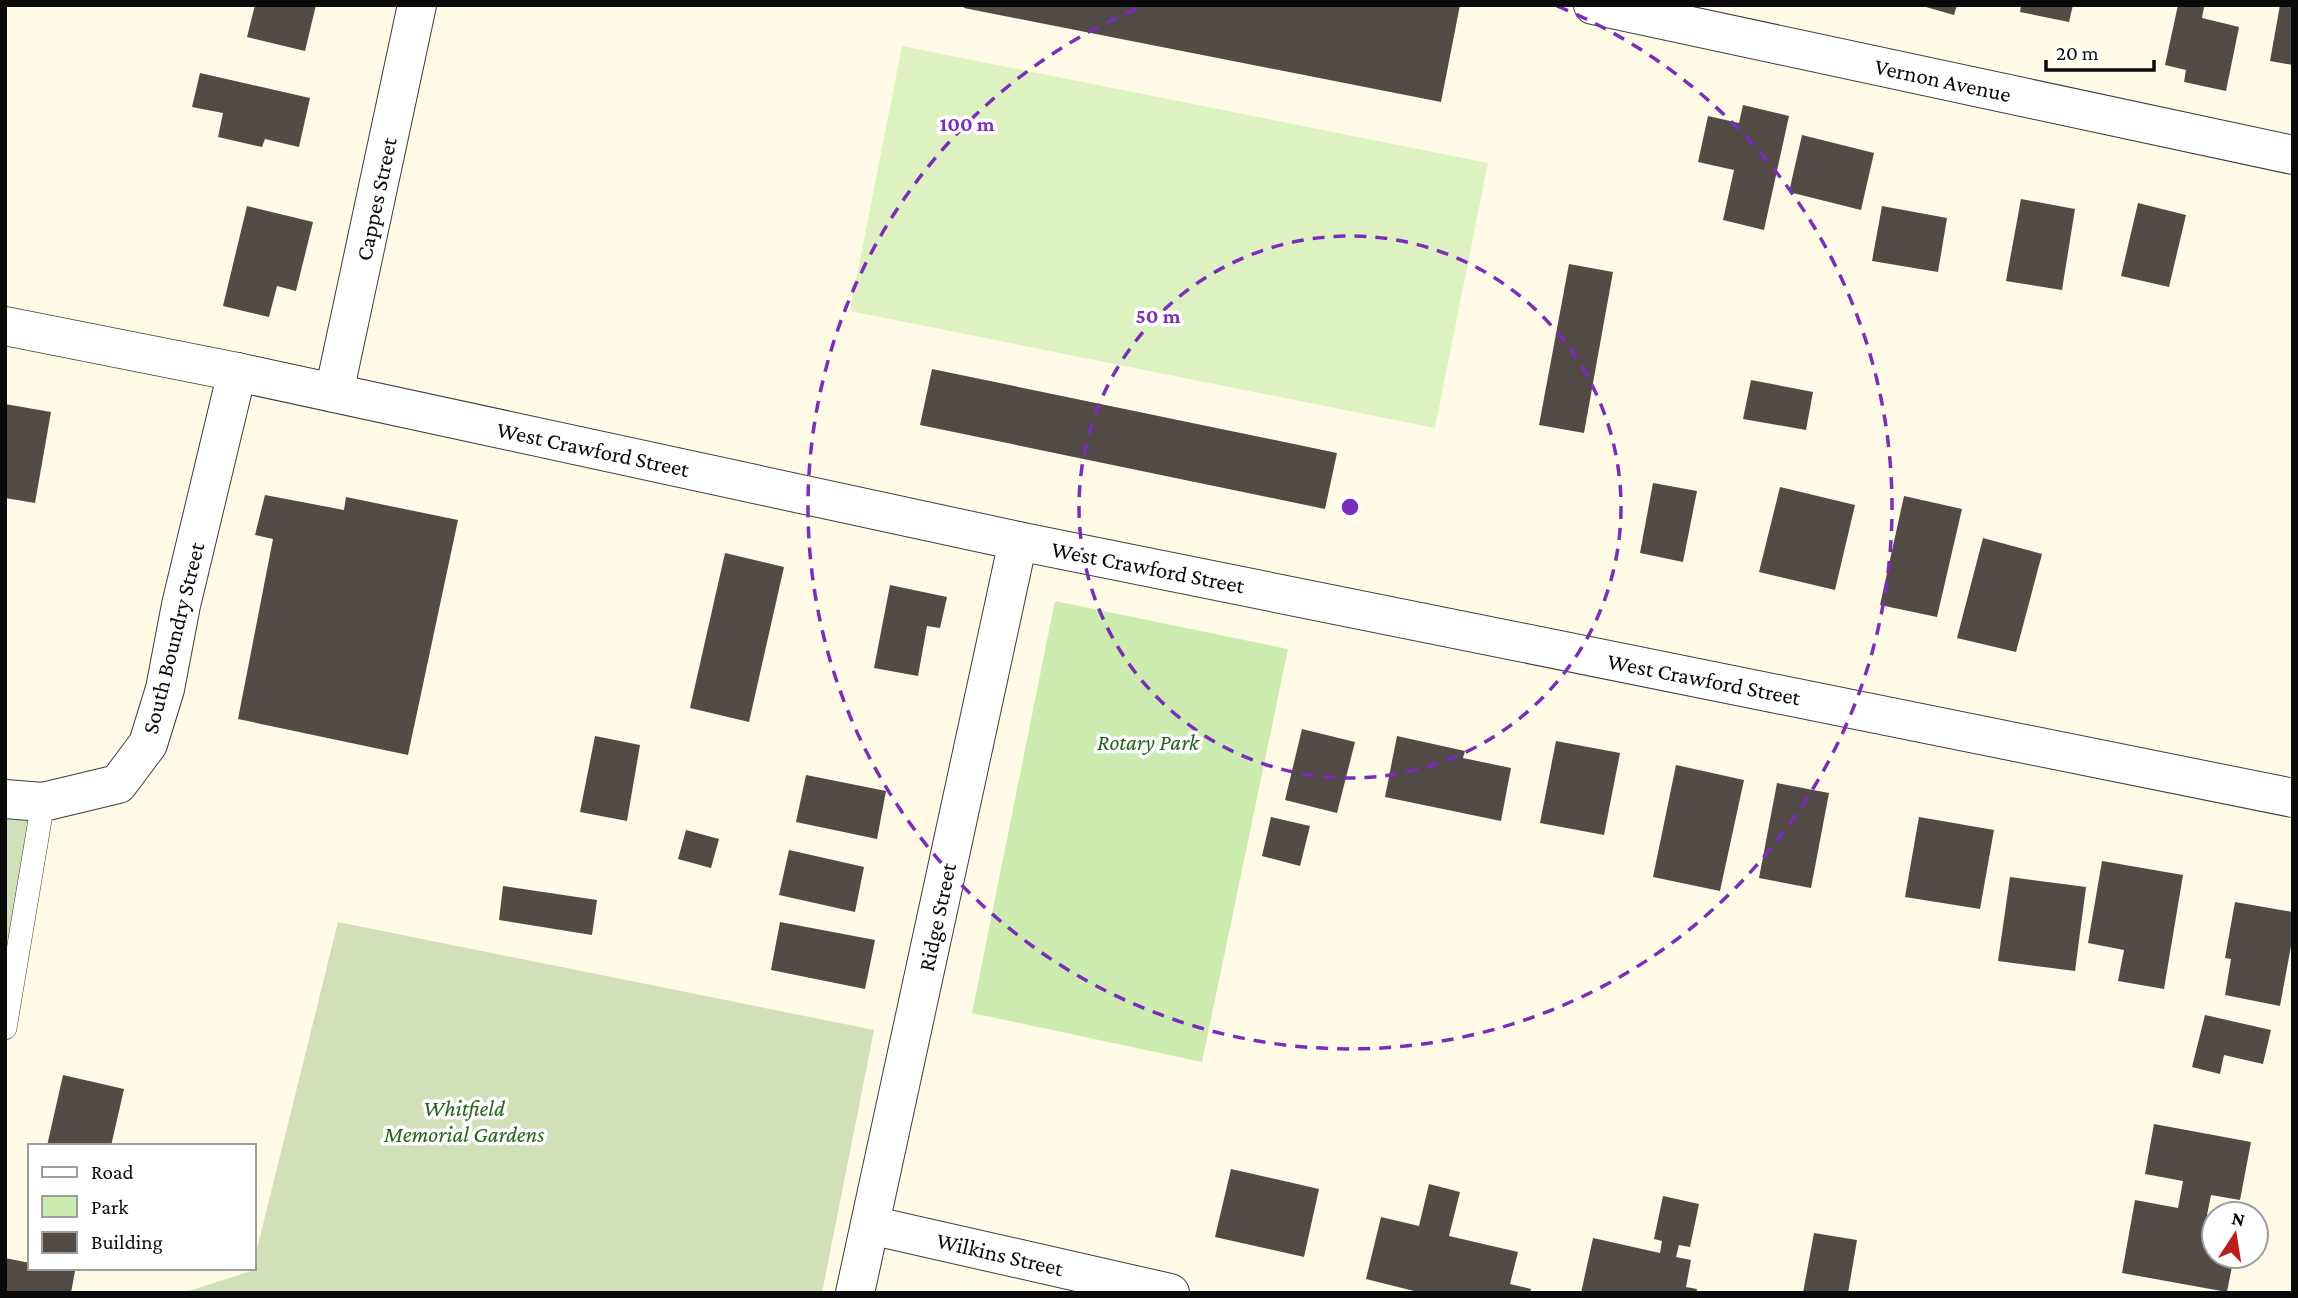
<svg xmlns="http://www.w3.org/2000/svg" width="2298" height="1298" font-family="'Crimson Pro',serif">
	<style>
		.green { fill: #cbebaf }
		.cemetery { fill: #d1e0b8 }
		.pitch { fill: #def1c1 }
		.building { fill: #534b46 }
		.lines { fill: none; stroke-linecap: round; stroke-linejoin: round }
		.service-casing { stroke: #3d3d3d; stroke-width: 24 }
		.minor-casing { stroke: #3d3d3d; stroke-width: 40 }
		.service { stroke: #fff; stroke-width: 23 }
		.minor { stroke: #fff; stroke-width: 38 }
		.ring { fill: none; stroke: #7b2cbf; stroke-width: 3.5; stroke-dasharray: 12 9 }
		.labels { text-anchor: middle; stroke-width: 7; stroke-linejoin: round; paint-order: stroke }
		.street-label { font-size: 23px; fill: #0a0a0a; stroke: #fff }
		.park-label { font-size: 23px; font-style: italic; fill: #246318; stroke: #fff }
		.centre { fill: #7b2cbf; stroke: #fff; stroke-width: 3.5 }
		.ring-label { font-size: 21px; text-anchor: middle; font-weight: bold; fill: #7b2cbf; stroke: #fff; stroke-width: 7; stroke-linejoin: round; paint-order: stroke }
	</style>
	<rect width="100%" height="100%" fill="#fffbe6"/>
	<path class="green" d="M 1055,601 L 1288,649 L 1202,1062 L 972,1013 Z"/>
	<g class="cemetery">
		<path d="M 5,819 L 31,821 L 5,951 Z"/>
		<path d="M 338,922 L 874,1030 L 822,1293 L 183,1293 L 251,1271 L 254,1268 L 254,1261 Z"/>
	</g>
	<path class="pitch" d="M 902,46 L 1488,163 L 1435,428 L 850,311 Z"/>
	<g class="building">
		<path d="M 255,5 L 316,5 L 305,51 L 247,37 Z"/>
		<path d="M 964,5 L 1460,5 L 1441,102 L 964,8 Z"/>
		<path d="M 1919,5 L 1957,5 L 1954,15 Z"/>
		<path d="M 2021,5 L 2073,5 L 2069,22 L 2020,12 Z"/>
		<path d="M 2178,5 L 2204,7 L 2202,18 L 2239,27 L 2226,91 L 2184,82 L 2186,70 L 2165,65 Z"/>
		<path d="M 2280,5 L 2293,5 L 2293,65 L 2270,61 Z"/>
		<path d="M 200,73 L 310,98 L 299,147 L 265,139 L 262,147 L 218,137 L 223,113 L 192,107 Z"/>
		<path d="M 1743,105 L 1789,116 L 1764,230 L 1723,220 L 1734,170 L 1698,162 L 1708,116 L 1739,123 Z"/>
		<path d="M 1802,135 L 1874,153 L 1861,210 L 1789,192 Z"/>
		<path d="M 2021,199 L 2075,209 L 2062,290 L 2006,281 Z"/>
		<path d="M 2138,203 L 2186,215 L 2169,287 L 2121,276 Z"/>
		<path d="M 247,206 L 313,222 L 296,291 L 277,286 L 269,317 L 223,306 Z"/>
		<path d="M 1882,206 L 1947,218 L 1938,272 L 1872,261 Z"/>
		<path d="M 1569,264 L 1613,272 L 1584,433 L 1539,425 Z"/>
		<path d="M 932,369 L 1337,453 L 1325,509 L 920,425 Z"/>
		<path d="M 1751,380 L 1813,392 L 1806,430 L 1743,419 Z"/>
		<path d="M 5,404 L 51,412 L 35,503 L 5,498 Z"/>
		<path d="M 1653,483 L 1697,491 L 1683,562 L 1640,553 Z"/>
		<path d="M 1780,487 L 1855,505 L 1835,590 L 1759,572 Z"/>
		<path d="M 265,495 L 344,510 L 346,497 L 458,520 L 408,755 L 238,719 L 273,539 L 255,535 Z"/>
		<path d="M 1904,496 L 1962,509 L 1937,617 L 1880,605 Z"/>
		<path d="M 1983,538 L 2042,554 L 2016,652 L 1957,638 Z"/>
		<path d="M 725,553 L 784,567 L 749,722 L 690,708 Z"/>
		<path d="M 890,585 L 947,597 L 940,628 L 927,626 L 918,676 L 874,668 Z"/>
		<path d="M 1302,729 L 1355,742 L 1337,813 L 1285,800 Z"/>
		<path d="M 595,736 L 640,745 L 627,821 L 580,812 Z"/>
		<path d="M 1397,736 L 1465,751 L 1463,758 L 1511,768 L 1501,821 L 1385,797 Z"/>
		<path d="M 1556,741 L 1620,753 L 1604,835 L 1540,823 Z"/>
		<path d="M 1676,765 L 1744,780 L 1720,891 L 1653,877 Z"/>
		<path d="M 806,775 L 886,791 L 877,839 L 796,822 Z"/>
		<path d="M 1777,783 L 1829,793 L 1811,888 L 1759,878 Z"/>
		<path d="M 1271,817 L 1310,826 L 1300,866 L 1262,856 Z"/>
		<path d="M 1919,817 L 1994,830 L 1980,909 L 1905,897 Z"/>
		<path d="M 686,830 L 719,839 L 711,868 L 678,859 Z"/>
		<path d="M 789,850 L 864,867 L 855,912 L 779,895 Z"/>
		<path d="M 2102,861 L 2183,875 L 2164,989 L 2118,981 L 2124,950 L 2088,943 Z"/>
		<path d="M 2010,877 L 2086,887 L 2075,971 L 1998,961 Z"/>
		<path d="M 503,886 L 597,900 L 592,935 L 499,920 Z"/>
		<path d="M 2235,902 L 2293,912 L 2293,935 L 2280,1006 L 2225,995 L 2231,959 L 2225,958 Z"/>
		<path d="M 780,922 L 875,940 L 865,989 L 771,970 Z"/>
		<path d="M 2205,1015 L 2271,1030 L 2263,1064 L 2224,1055 L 2220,1074 L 2192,1067 Z"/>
		<path d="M 63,1075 L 124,1089 L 111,1146 L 47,1146 Z"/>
		<path d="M 2154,1124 L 2251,1142 L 2240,1200 L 2211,1195 L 2207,1215 L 2214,1216 L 2214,1256 L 2234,1256 L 2227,1292 L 2122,1273 L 2135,1200 L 2178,1208 L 2183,1181 L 2145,1174 Z"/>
		<path d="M 1231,1169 L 1319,1189 L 1304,1257 L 1215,1237 Z"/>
		<path d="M 1429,1184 L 1460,1192 L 1449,1236 L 1518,1252 L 1510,1284 L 1531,1289 L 1530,1293 L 1422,1293 L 1366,1279 L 1381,1217 L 1419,1226 Z"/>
		<path d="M 1663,1196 L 1699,1204 L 1690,1247 L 1679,1245 L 1676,1257 L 1691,1260 L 1686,1287 L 1697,1289 L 1696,1293 L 1581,1293 L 1593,1238 L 1660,1253 L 1662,1241 L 1654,1239 Z"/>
		<path d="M 1814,1233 L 1857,1240 L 1848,1293 L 1803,1293 Z"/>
		<path d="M 5,1258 L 30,1263 L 30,1268 L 75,1271 L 71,1293 L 5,1293 Z"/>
	</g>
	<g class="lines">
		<defs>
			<path id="service" d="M 5,1028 L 43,802"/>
			<g id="minor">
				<path d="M 1593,5 L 2293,155"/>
				<path d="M 5,326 L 237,372 L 1018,541 L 2293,798"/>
				<path d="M 334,393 L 417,5"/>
				<path d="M 5,799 L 43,802 L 118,784 L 148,744 L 165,689 L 181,605 L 237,372"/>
				<path d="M 870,1225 L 1170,1293"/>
				<path d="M 855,1293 L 1018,541"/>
			</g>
		</defs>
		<use href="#service" class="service-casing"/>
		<use href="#minor" class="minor-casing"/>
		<use href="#service" class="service"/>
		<use href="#minor" class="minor"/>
	</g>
	<g class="ring">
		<circle cx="1350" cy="507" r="271"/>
		<path d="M1557 6A542 542 0 1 1 1143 6"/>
	</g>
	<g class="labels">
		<g class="street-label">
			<text transform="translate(1943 80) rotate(12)" y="8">Vernon Avenue</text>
			<text transform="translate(376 199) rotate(-78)" y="8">Cappes Street</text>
			<text transform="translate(593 449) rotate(12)" y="8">West Crawford Street</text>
			<text transform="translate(1148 567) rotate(11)" y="8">West Crawford Street</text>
			<text transform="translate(173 638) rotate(-76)" y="8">South Boundry Street</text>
			<text transform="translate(1704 679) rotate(11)" y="8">West Crawford Street</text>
			<text transform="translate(937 917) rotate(-78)" y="8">Ridge Street</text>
			<text transform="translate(1000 1254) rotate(13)" y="8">Wilkins Street</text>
		</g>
		<g class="park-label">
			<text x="1148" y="750">Rotary Park</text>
			<text x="464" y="1116">Whitfield<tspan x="464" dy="26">Memorial Gardens</tspan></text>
		</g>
	</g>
	<circle cx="1350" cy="507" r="10" class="centre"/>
	<g class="ring-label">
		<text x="967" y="131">100 m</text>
		<text x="1158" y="323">50 m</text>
	</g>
	<rect width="2298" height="1298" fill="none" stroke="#0a0a0a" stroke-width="14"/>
	<rect x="28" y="1144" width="228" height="126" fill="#ffffff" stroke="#9d9d9d" stroke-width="2"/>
	<rect x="42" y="1167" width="35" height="10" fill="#ffffff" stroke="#9d9d9d" stroke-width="2"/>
	<text x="91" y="1179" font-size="21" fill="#0a0a0a">Road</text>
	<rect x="42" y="1196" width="35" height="21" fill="#cbebaf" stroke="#9d9d9d" stroke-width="2"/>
	<text x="91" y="1214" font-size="21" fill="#0a0a0a">Park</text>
	<rect x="42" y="1232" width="35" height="21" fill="#534b46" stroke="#9d9d9d" stroke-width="2"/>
	<text x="91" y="1249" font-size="21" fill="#0a0a0a">Building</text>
	<g transform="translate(2235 1235) rotate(12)"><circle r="33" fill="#ffffff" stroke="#9d9d9d" stroke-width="2"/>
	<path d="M0-5L12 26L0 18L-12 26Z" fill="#c01c1c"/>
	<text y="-10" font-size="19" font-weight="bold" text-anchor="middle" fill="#0a0a0a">N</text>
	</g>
	<path d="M2046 60v10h108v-10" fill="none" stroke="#0a0a0a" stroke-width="3.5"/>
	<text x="2056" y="60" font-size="21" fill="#0a0a0a" stroke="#ffffff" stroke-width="5" paint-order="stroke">20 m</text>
</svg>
